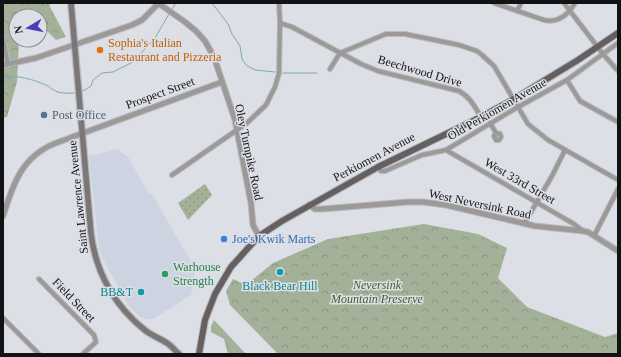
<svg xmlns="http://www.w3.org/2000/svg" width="621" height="357" font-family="'Times New Roman',serif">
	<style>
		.built { fill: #cdd3e0 }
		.grass { fill: url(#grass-dots) }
		.forest { fill: url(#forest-crowns) }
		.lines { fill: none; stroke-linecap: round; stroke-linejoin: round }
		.stream { stroke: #80aaaf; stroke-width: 1 }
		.minor-casing { stroke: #b7babf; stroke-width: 6 }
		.tertiary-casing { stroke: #b7babf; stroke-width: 7 }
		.secondary-casing { stroke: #b7babf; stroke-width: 8 }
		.primary-casing { stroke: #b7babf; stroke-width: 8 }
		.minor { stroke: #9c9998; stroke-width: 4 }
		.tertiary { stroke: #9c9998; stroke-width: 5 }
		.secondary { stroke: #7c7777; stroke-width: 5.5 }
		.primary { stroke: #65605f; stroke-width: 6 }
		.food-dot { fill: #e8710a; stroke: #dcdfe5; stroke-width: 1.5 }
		.service-dot { fill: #5c6f8a; stroke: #dcdfe5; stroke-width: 1.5 }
		.shop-dot { fill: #3f7fe0; stroke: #dcdfe5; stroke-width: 1.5 }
		.culture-dot { fill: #0f9aa8; stroke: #dcdfe5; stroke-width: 1.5 }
		.leisure-dot { fill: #2e9e5b; stroke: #dcdfe5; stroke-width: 1.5 }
		.labels { text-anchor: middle; stroke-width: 3; stroke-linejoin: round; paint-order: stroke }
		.food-label { font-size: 12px; fill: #c56008; stroke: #dcdfe5; text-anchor: start }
		.street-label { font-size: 12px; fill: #111214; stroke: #dcdfe5 }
		.service-label { font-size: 12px; fill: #4e5e75; stroke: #dcdfe5; text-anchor: start }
		.shop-label { font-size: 12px; fill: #366cbe; stroke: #dcdfe5; text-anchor: start }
		.leisure-label { font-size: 12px; fill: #27864d; stroke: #dcdfe5; text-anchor: start }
		.park-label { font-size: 12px; font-style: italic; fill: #445b2d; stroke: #dcdfe5 }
		.culture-label { font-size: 12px; fill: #0d838f; stroke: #dcdfe5 }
	</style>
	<defs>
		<pattern id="grass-dots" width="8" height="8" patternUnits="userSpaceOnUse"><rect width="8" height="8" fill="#a4b199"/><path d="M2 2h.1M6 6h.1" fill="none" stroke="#8c9783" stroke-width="1.8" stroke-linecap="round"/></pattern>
		<pattern id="forest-crowns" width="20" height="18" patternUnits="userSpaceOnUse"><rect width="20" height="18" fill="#a4b199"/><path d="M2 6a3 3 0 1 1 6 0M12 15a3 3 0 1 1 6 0" fill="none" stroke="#8c9783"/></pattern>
	</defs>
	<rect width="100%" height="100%" fill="#dcdfe5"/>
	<path class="built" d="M 119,149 L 120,152 L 128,157 L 148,193 L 152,194 L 195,269 L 191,295 L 153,319 L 146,319 L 140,317 L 129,306 L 102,257 L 99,248 L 89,156 Z"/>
	<path class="grass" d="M 205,184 L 212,195 L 188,220 L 178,203 Z"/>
	<g class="forest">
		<path d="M 3,3 L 52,3 L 49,5 L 66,37 L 56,40 L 42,26 L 40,26 L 40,16 L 16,16 L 16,40 L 19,40 L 17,82 L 7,117 L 3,118 Z"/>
		<path d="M 424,224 L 478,234 L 507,248 L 498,278 L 527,307 L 605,337 L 618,333 L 618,354 L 278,354 L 230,305 L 226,291 L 233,279 L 246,285 L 273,263 L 328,239 Z"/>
		<path d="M 214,320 L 246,354 L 228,354 L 224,339 L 211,332 L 211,326 Z"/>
	</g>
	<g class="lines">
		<g class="stream">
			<path d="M 212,3 L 228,24 L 232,34 L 240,46 L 242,59 L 246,65 L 255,70 L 275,72"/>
			<path d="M 172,9 L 176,3"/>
			<path d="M 283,73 L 317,73"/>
			<path d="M 3,79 C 11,72 38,81 48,86 C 51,88 54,91 58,92 C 65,94 70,93 77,93"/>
			<path d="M 3,82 L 11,78"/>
			<path d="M 80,93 L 91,86 L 93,80 L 102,73 L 113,72 L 133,62 L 155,38 L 169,14"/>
		</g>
		<defs>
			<g id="minor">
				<path d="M 494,3 L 544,20 C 558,23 568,15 575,3"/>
				<path d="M 564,3 L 603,54 L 618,71"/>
				<path d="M 517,11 L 521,3"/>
				<path d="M 280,23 L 292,27 L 361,64 L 378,71 L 459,91 C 470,97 475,107 481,117"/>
				<path d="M 3,38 L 8,64"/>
				<path d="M 330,69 L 340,53 L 386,34 L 405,34 L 459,45 L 477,51 L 482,55 L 494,66 L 528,124 L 548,140 L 618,180"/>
				<path d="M 567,80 L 580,101 L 618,122"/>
				<path d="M 490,123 L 496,133 L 500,134 L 501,137 L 499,140 L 496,140 L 494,136 L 496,133"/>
				<path d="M 446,150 L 574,224 L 583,231"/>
				<path d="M 378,167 L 381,171 L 385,171 L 422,155 L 446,150 L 518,107 L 567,80 L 618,43"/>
				<path d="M 172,175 L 247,123 L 266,105 L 275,87 L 279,73 L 280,23 L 279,3"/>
				<path d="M 524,224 L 552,176 L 565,150"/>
				<path d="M 594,236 L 618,189"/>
				<path d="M 39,279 L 94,335 L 96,342 L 83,354"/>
				<path d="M 3,318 L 39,354"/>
			</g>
			<g id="tertiary">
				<path d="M 158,3 L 185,22 L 196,31 L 205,41 L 214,57 L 235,120 L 251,203 L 253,225 L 259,236"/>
				<path d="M 3,65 L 36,58 L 132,25 L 142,20 L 158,4"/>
				<path d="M 309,205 L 315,209 L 322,209 L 408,202 L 423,202 L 446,205 L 535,226 L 583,231 L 588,232 L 618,251"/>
				<path d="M 3,216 C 13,184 22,156 56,143 L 222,82"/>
			</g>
			<path id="secondary" d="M 71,3 L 91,234 C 96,273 115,307 146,331 C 153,336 161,339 167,343 C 172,346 175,351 179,354"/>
			<path id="primary" d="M 199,354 L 205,320 L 215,294 L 231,267 L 259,236 L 282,221 L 378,167 L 481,117 L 514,99 L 578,60 L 618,33"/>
		</defs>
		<use href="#minor" class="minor-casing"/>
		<use href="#tertiary" class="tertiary-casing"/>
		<use href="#secondary" class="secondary-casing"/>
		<use href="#primary" class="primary-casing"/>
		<use href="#minor" class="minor"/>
		<use href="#tertiary" class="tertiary"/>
		<use href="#secondary" class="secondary"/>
		<use href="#primary" class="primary"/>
	</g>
	<circle class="food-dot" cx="100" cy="50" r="4"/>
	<circle class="service-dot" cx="44" cy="115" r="4"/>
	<circle class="shop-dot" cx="224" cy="239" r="4"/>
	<g class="culture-dot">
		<circle cx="280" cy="272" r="4"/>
		<circle cx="141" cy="292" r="4"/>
	</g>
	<circle class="leisure-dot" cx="165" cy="274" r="4"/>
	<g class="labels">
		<g class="food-label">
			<text x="108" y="47">Sophia's Italian<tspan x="108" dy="14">Restaurant and Pizzeria</tspan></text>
		</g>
		<g class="street-label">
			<text transform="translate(420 71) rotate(16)" y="4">Beechwood Drive</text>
			<text transform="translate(160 93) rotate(-20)" y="4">Prospect Street</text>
			<text transform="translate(497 109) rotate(-30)" y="4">Old Perkiomen Avenue</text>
			<text transform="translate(249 152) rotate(78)" y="4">Oley Turnpike Road</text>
			<text transform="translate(374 157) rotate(-28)" y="4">Perkiomen Avenue</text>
			<text transform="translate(520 181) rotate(30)" y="4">West 33rd Street</text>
			<text transform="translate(78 197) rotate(-96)" y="4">Saint Lawrence Avenue</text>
			<text transform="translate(480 204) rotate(12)" y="4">West Neversink Road</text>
			<text transform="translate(74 300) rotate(46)" y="4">Field Street</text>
		</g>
		<g class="service-label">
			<text x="52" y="119">Post Office</text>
		</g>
		<g class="shop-label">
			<text x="232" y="243">Joe's Kwik Marts</text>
		</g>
		<g class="leisure-label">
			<text x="173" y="271">Warhouse<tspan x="173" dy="14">Strength</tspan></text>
		</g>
		<g class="park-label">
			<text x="377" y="289">Neversink<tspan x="377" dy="14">Mountain Preserve</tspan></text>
		</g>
		<g class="culture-label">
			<text x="280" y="290">Black Bear Hill</text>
			<text x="133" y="296" text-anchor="end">BB&amp;T</text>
		</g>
	</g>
	<rect width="621" height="357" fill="none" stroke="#111214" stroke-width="8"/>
	<g transform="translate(28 28) rotate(260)"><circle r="19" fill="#dcdfe5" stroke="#8b8d91"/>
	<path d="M0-3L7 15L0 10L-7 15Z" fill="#493fb5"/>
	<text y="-6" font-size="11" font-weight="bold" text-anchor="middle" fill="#111214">N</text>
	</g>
</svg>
